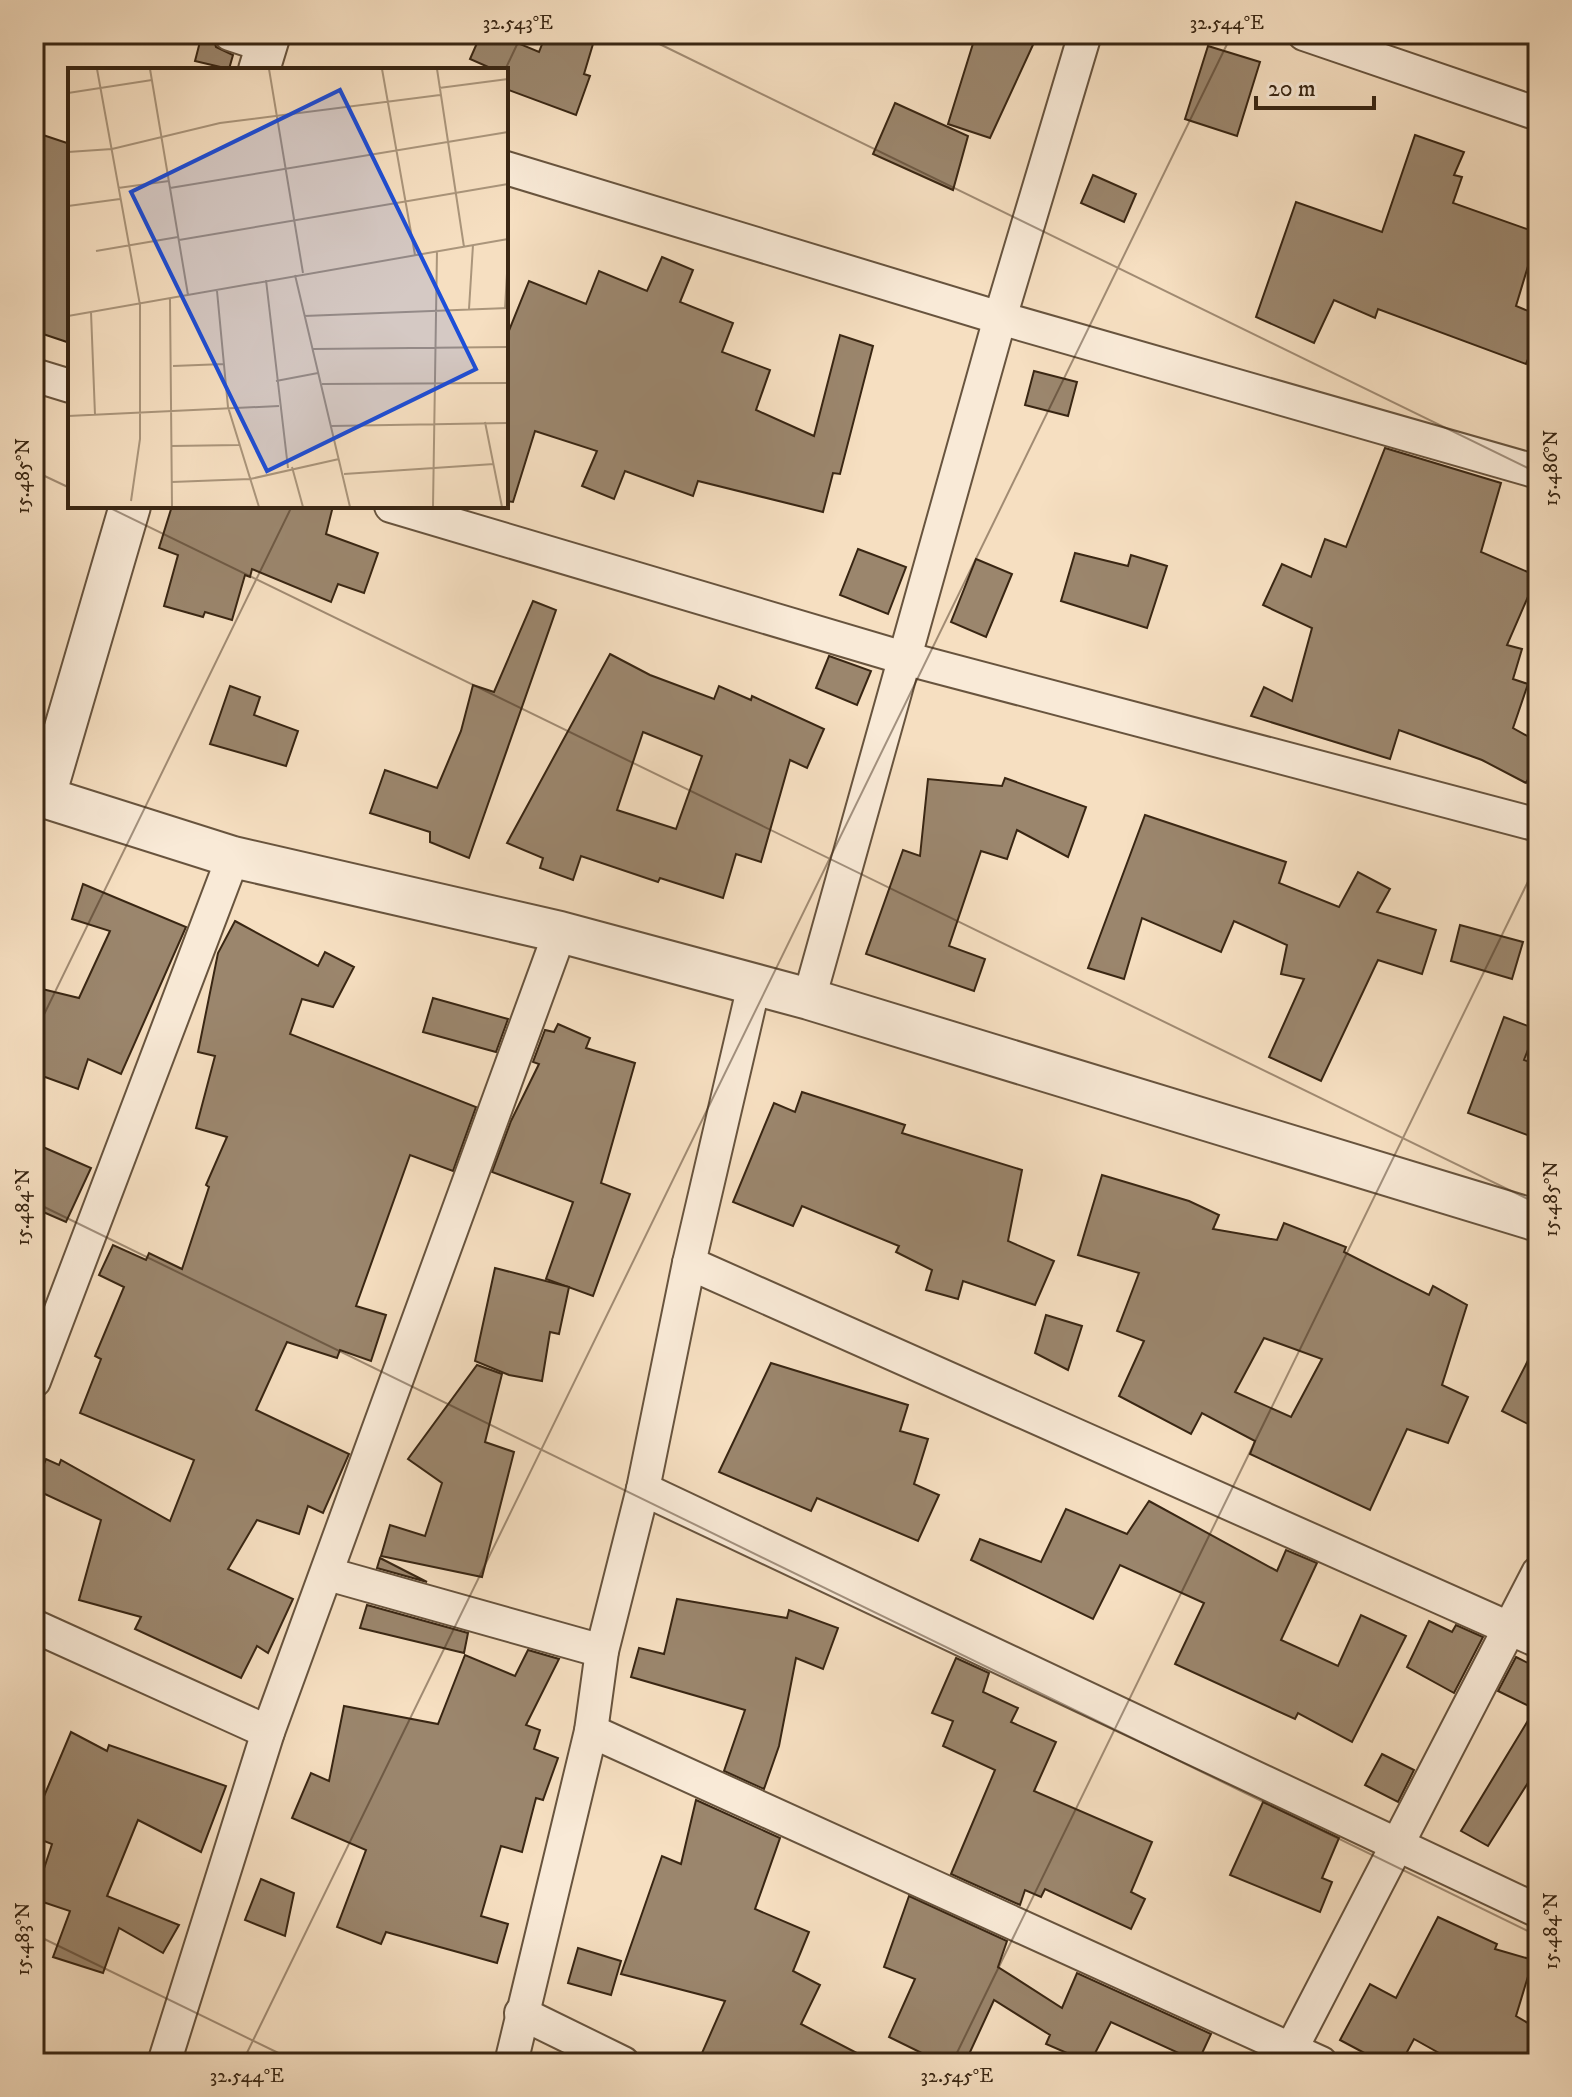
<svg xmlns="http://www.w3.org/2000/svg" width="1572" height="2097" font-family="'IM FELL DW Pica',serif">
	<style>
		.building { fill: #9b866d; stroke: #392613; stroke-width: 2; fill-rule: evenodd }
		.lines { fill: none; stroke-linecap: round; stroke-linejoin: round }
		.minor-casing { stroke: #68543e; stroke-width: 36 }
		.tertiary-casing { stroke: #68543e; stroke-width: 44 }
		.minor { stroke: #f9ead7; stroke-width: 32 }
		.tertiary { stroke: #f9ead7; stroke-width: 40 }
		.ticks { fill: none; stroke: #392613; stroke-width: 2; stroke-opacity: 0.45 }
		.inset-road { fill: none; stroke: #aa957b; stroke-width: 2 }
		.view { fill: #1d4ed8; fill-opacity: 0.15; stroke: #1d4ed8; stroke-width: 4 }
		.inset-edge { fill: none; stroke: #392613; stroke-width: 4 }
		.neatline { fill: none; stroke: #392613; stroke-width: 3 }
		.ticks-label { font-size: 20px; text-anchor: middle; fill: #392613 }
	</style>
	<rect width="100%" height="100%" fill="#f6dfc1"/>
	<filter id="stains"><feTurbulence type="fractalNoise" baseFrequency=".0025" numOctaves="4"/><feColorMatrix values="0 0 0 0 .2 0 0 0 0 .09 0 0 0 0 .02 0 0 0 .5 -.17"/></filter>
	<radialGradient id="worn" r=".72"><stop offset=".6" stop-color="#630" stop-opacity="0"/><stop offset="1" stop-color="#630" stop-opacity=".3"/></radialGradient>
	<g class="building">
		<path d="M 202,34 L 212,34 L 216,47 L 233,55 L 229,69 L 195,61 Z"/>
		<path d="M 481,34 L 496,34 L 539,52 L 546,34 L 596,34 L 584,74 L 590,76 L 576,115 L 506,89 L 506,70 L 495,70 L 470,59 Z"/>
		<path d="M 976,34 L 1038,34 L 990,138 L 948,124 Z"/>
		<path d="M 1208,46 L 1260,62 L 1237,136 L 1185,119 Z"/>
		<path d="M 895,103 L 968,136 L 953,190 L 873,154 Z"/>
		<path d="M 34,132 L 70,144 L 70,343 L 34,331 Z"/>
		<path d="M 1415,135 L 1464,152 L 1454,175 L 1462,177 L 1453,203 L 1538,233 L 1516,306 L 1538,315 L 1538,336 L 1526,364 L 1378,309 L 1375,318 L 1334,300 L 1314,343 L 1256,317 L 1296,202 L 1382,232 Z"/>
		<path d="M 1093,175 L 1136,194 L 1124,222 L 1081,203 Z"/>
		<path d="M 662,257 L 693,270 L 680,302 L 733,323 L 722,352 L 770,370 L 756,410 L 814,436 L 840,335 L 873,346 L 840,474 L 833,473 L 823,512 L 698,481 L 693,496 L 625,471 L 614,499 L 582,486 L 597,451 L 535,431 L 513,502 L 506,501 L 506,338 L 529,281 L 586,304 L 599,271 L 647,291 Z"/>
		<path d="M 1034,371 L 1077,382 L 1068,416 L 1025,405 Z"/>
		<path d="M 1385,448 L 1501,483 L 1481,552 L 1537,576 L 1507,645 L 1522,649 L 1513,679 L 1528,684 L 1513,728 L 1538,742 L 1538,761 L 1526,783 L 1482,760 L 1399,730 L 1390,759 L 1251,716 L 1264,687 L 1292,701 L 1312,628 L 1263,605 L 1282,564 L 1311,577 L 1325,539 L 1346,547 Z"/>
		<path d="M 172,506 L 333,506 L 326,534 L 378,553 L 364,593 L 338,584 L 331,602 L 252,569 L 250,577 L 245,575 L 232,620 L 205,612 L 203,617 L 164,606 L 178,555 L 159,548 Z"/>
		<path d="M 858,549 L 906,567 L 888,614 L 840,595 Z"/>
		<path d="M 1075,553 L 1128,566 L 1131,555 L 1167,566 L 1147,628 L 1061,601 Z"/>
		<path d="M 976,559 L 1012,574 L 986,637 L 951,622 Z"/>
		<path d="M 533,601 L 556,610 L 469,858 L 430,842 L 430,832 L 370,813 L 385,770 L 437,788 L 461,731 L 473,685 L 494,692 Z"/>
		<path d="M 610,654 L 650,675 L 714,699 L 719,686 L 751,700 L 752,696 L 824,729 L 807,768 L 790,760 L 761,862 L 736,854 L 723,898 L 660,878 L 658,882 L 581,856 L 573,880 L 540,868 L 543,858 L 507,843 ZM 643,732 L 702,756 L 676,829 L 617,810 Z"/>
		<path d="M 829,656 L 871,671 L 857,705 L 816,688 Z"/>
		<path d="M 230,686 L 260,697 L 254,715 L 298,731 L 286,766 L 210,744 Z"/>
		<path d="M 1005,778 L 1086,807 L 1068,857 L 1017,830 L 1007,859 L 981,851 L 949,946 L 985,959 L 974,991 L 866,954 L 903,850 L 920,856 L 928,779 L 1002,786 Z"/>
		<path d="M 1145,815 L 1286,862 L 1279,883 L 1339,907 L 1358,872 L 1390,889 L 1377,912 L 1436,930 L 1422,974 L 1378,960 L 1321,1081 L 1269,1057 L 1304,979 L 1281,974 L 1287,945 L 1234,921 L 1221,952 L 1142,918 L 1124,979 L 1088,968 Z"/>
		<path d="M 83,884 L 186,927 L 121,1074 L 88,1059 L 78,1089 L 34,1073 L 34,987 L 79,998 L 110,931 L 72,919 Z"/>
		<path d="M 235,921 L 318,966 L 325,952 L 354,967 L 333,1007 L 302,999 L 290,1034 L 476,1107 L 453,1171 L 410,1155 L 356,1306 L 386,1315 L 371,1361 L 340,1350 L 337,1358 L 287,1342 L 256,1410 L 349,1454 L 323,1513 L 308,1506 L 299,1534 L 257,1520 L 228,1569 L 293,1599 L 268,1653 L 257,1646 L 241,1678 L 135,1629 L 141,1617 L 79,1600 L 101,1520 L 34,1489 L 46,1459 L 59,1465 L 61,1460 L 170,1521 L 194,1460 L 80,1413 L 101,1359 L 95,1356 L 124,1287 L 99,1275 L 113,1245 L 146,1260 L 149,1253 L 182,1269 L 209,1187 L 206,1185 L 227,1137 L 196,1128 L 215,1056 L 198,1052 L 218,953 Z"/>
		<path d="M 1460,925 L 1523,942 L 1512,979 L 1451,961 Z"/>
		<path d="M 433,998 L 508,1019 L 496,1052 L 423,1032 Z"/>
		<path d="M 1504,1017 L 1536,1029 L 1524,1060 L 1538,1065 L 1538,1139 L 1468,1113 Z"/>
		<path d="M 558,1024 L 590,1038 L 586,1048 L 635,1063 L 601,1183 L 630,1194 L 593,1296 L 546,1279 L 573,1202 L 492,1172 L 511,1121 L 539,1064 L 533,1062 L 545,1030 L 554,1032 Z"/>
		<path d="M 802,1092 L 905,1125 L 902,1133 L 1022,1170 L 1008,1241 L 1054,1261 L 1035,1305 L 963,1281 L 958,1299 L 926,1290 L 932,1270 L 896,1252 L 899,1246 L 802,1206 L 793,1226 L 733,1202 L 774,1103 L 795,1112 Z"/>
		<path d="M 43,1147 L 91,1168 L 66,1222 L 34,1208 L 34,1177 Z"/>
		<path d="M 1102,1175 L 1189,1201 L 1219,1215 L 1213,1229 L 1277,1240 L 1284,1223 L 1346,1247 L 1344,1252 L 1429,1295 L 1433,1286 L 1467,1305 L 1442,1385 L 1468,1397 L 1448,1443 L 1407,1429 L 1370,1510 L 1250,1454 L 1255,1441 L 1202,1413 L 1191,1434 L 1119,1396 L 1144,1341 L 1117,1331 L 1139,1273 L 1078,1255 ZM 1264,1338 L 1322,1359 L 1291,1417 L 1235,1392 Z"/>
		<path d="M 495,1268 L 569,1287 L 559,1334 L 550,1332 L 542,1381 L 509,1375 L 475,1361 Z"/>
		<path d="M 1046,1315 L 1082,1326 L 1068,1370 L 1035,1353 Z"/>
		<path d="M 1538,1341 L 1538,1429 L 1502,1411 Z"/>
		<path d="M 771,1363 L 908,1405 L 900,1431 L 928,1439 L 914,1484 L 939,1495 L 918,1541 L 817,1498 L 811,1511 L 719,1472 Z"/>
		<path d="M 477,1365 L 502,1374 L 485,1442 L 514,1452 L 482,1577 L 381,1556 L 390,1525 L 425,1536 L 442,1483 L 408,1459 Z"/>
		<path d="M 1149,1501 L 1277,1571 L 1286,1550 L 1317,1563 L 1281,1640 L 1338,1666 L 1361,1615 L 1406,1636 L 1352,1742 L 1298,1713 L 1295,1719 L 1175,1664 L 1204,1603 L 1120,1565 L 1093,1619 L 971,1560 L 980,1539 L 1041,1562 L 1066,1509 L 1127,1534 Z"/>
		<path d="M 380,1558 L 427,1582 L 377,1568 Z"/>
		<path d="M 677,1599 L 787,1618 L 789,1610 L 838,1628 L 823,1669 L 796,1658 L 779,1746 L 764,1789 L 724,1771 L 745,1710 L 631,1677 L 639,1648 L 664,1654 Z"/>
		<path d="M 367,1605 L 468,1633 L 464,1653 L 360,1628 Z"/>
		<path d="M 1429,1621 L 1452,1632 L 1456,1625 L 1483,1637 L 1454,1693 L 1407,1667 Z"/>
		<path d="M 528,1650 L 559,1659 L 526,1725 L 540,1730 L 534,1749 L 558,1758 L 543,1800 L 536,1798 L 522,1852 L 501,1846 L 481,1916 L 508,1924 L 497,1963 L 386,1932 L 381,1944 L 337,1927 L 366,1850 L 292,1818 L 311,1773 L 329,1781 L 344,1706 L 438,1724 L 465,1655 L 515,1676 Z"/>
		<path d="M 1516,1657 L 1538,1668 L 1538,1767 L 1488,1846 L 1461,1831 L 1535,1709 L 1498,1691 Z"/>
		<path d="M 956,1658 L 989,1673 L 983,1692 L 1018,1708 L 1011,1722 L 1056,1742 L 1034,1791 L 1152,1842 L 1131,1892 L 1145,1899 L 1131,1929 L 1045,1889 L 1041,1897 L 1025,1890 L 1020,1905 L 951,1874 L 995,1770 L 943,1746 L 953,1721 L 932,1713 Z"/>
		<path d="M 71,1732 L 107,1751 L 109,1745 L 226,1786 L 201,1852 L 138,1820 L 107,1896 L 179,1925 L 163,1953 L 119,1928 L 103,1973 L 53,1957 L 70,1911 L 34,1899 L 52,1844 L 34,1837 L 34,1820 Z"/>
		<path d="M 1382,1754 L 1414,1770 L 1398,1802 L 1365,1785 Z"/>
		<path d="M 696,1800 L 780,1838 L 755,1909 L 809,1932 L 793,1971 L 820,1985 L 801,2024 L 876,2063 L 723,2063 L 702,2053 L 725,2001 L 621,1974 L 662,1856 L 681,1864 Z"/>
		<path d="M 1263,1802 L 1339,1838 L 1322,1878 L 1332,1882 L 1320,1912 L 1230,1875 Z"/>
		<path d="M 261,1879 L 294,1893 L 285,1936 L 245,1920 Z"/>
		<path d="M 909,1896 L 1007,1941 L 998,1967 L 1062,2008 L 1077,1973 L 1211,2034 L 1198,2062 L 1111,2022 L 1090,2063 L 1046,2044 L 1050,2035 L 994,2000 L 965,2063 L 942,2063 L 889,2037 L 915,1979 L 884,1967 Z"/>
		<path d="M 1438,1917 L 1497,1944 L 1495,1949 L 1533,1960 L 1516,2016 L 1538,2029 L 1538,2033 L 1522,2063 L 1457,2063 L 1414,2039 L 1401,2063 L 1383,2063 L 1340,2040 L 1370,1984 L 1396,1998 Z"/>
		<path d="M 578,1948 L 621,1961 L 611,1995 L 568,1983 Z"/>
	</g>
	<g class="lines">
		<defs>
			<g id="minor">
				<path d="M 230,34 L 266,46"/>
				<path d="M 1304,34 L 1538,114"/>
				<path d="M 506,168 L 1000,318 L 1538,472"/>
				<path d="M 34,375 L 70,386"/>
				<path d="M 391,506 L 904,658 L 1538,825"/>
				<path d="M 809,999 L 1000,318 L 1085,34"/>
				<path d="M 689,1263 L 1538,1641"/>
				<path d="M 34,1381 L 233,857"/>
				<path d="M 643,1489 L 1538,1911"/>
				<path d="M 328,1574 L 602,1651"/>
				<path d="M 34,1626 L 268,1732"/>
				<path d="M 591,1731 L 1321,2063"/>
				<path d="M 521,2013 L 623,2063"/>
				<path d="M 164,2063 L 268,1732 L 560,932"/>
				<path d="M 511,2063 L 591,1731 L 602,1651 L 643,1489 L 689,1263 L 754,985"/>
				<path d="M 1284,2063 L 1538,1573"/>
			</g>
			<g id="tertiary">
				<path d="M 259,70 L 270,34"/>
				<path d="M 34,794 L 233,857 L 560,932 L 809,999 L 1538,1221"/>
				<path d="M 45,796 L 130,506"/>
			</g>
		</defs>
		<use href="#minor" class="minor-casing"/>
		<use href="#tertiary" class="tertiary-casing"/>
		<use href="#minor" class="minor"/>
		<use href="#tertiary" class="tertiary"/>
	</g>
	<path class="ticks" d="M 639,34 L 1538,473M 505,70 L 522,34M 34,471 L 70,488M 106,506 L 1538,1204M 34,1035 L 292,506M 34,1202 L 1538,1936M 34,1934 L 299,2063M 242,2063 L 1232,34M 952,2063 L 1538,861"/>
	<g transform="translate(68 68)">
		<rect width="440" height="440" fill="#f6dfc1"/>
		<path class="inset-road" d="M 29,1 L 72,237 L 72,371 L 63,433M 82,1 L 120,227M 201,1 L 235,205M 314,1 L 347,187M 369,1 L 396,179M 371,20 L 440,11M 0,25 L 84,12M 0,84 L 44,81 L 152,55 L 372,27M 50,120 L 101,113M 102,120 L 440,64M 0,138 L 52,131M 111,172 L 440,116M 28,183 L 110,169M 227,207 L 282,439M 198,212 L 220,400M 149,223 L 160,339 L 191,439M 102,231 L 104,439M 401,241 L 405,177M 437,241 L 440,188M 23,244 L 27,347M 0,248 L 440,171M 236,248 L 440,240M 245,281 L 440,279M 105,298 L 156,296M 208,313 L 250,305M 254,316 L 440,315M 0,348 L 211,338M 417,354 L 434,439M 263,358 L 440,355M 103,378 L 171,377M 224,399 L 235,439M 276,406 L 426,396M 104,414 L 182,411 L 271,391M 365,439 L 369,183"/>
		<path class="view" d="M 272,22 L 408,301 L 199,403 L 63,124 Z"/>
		<rect width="440" height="440" class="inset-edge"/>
	</g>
	<rect width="1572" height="2097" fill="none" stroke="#f6dfc1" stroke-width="88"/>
	<path d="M1256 96v12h118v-12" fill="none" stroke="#392613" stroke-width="4"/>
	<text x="1268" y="96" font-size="24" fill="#392613" stroke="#f9ead7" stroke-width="6" paint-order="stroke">20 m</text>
	<rect x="44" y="44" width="1484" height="2009" class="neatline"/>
	<g class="ticks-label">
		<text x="518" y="29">32.543°E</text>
		<text x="1227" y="29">32.544°E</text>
		<text transform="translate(1550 468) rotate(-90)" y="7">15.486°N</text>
		<text transform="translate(22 476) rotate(-90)" y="7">15.485°N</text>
		<text transform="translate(1550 1199) rotate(-90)" y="7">15.485°N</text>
		<text transform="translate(22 1207) rotate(-90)" y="7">15.484°N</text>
		<text transform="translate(1550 1931) rotate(-90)" y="7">15.484°N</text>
		<text transform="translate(22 1939) rotate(-90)" y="7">15.483°N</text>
		<text x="247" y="2082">32.544°E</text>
		<text x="957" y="2082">32.545°E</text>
	</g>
	<rect width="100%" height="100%" filter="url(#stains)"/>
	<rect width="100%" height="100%" fill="url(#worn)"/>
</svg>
